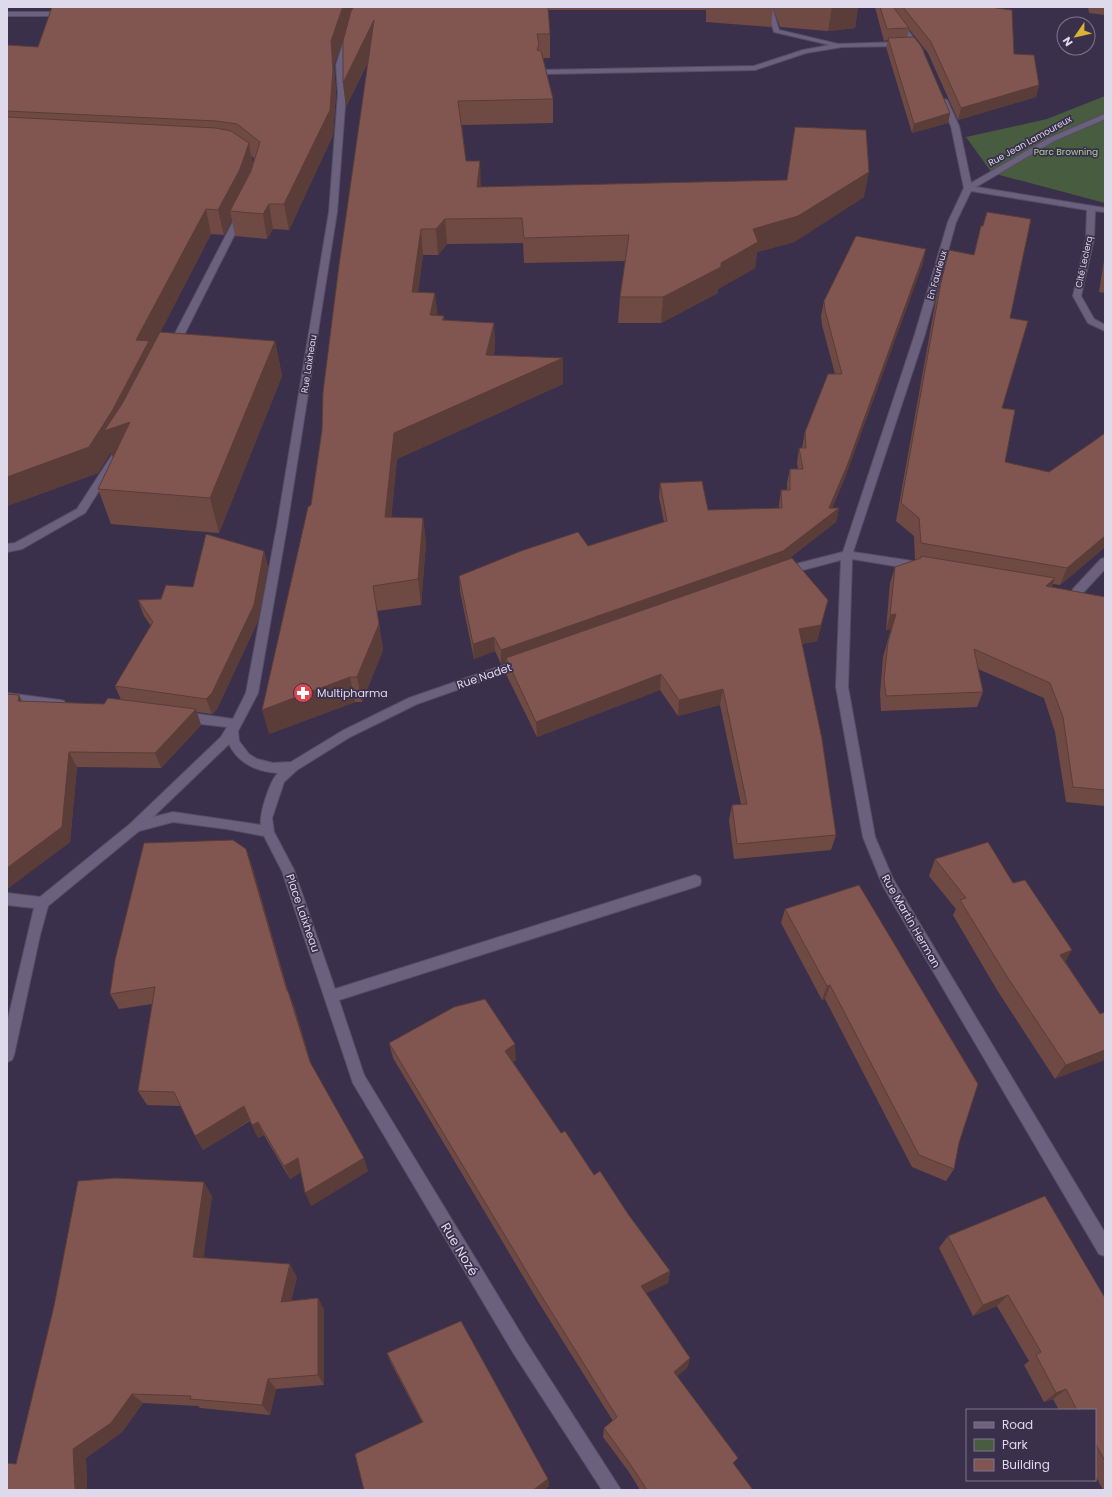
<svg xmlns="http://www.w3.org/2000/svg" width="1112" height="1497" font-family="Poppins,sans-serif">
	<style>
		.green { fill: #485c40 }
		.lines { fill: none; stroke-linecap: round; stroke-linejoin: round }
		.minor-casing { stroke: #564e65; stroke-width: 2 }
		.minor { fill: #6b617f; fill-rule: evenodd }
		.wall { fill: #6f4a45; fill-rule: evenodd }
		.shaded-wall { fill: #5a3c38 }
		.building { fill: #815650; stroke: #5a3c38 }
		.labels { text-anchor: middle; stroke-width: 3.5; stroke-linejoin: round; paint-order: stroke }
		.far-street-label { font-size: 9px; fill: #dfdaeb; stroke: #3a304b }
		.far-park-label { font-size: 9px; fill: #aad298; stroke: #3a304b }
		.street-label { font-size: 11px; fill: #dfdaeb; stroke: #3a304b }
		.poi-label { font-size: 11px; fill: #dfdaeb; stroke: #3a304b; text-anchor: start }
		.near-street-label { font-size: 13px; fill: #dfdaeb; stroke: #3a304b }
	</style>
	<rect width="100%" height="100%" fill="#3a304b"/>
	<path class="green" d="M 1105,96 L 1105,203 L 992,173 L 966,137 L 1047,119 Z"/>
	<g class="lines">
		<defs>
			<g id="minor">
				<path d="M 766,7 L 772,7 L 779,30 L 838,44 L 903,42 L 906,44 L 903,46 L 842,47 L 806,53 L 755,70 L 542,74 L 538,72 L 542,70 L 754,66 L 803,50 L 830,45 L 774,32 Z"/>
				<path d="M 884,7 L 890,7 L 923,50 L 923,52 L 919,52 Z"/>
				<path d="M 7,12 L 66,12 L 69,14 L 66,16 L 7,16 Z"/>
				<path d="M 347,38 L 350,40 L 344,65 L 346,93 L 337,212 L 287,526 L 258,693 L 238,731 L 239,741 L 249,754 L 257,759 L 273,763 L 291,762 L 342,731 L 409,698 L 521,659 L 525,660 L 527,663 L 525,666 L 417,704 L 350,737 L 297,770 L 284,782 L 272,818 L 274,832 L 294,870 L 335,989 L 695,875 L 700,877 L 701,881 L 700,885 L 695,887 L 339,1000 L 364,1075 L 526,1342 L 621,1490 L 602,1490 L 514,1354 L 353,1083 L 282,871 L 264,836 L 227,829 L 173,822 L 139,831 L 48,906 L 40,935 L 14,1055 L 12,1060 L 7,1062 L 7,1023 L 34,908 L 7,905 L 7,893 L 40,897 L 130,824 L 221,737 L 227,727 L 184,722 L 180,720 L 178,717 L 180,714 L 184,712 L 233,719 L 246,693 L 277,526 L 329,212 L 338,93 L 336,65 L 344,40 ZM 229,744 C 238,763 257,772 278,773 C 270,780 259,815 261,825 L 173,812 L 153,817 Z"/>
				<path d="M 940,98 L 947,100 L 959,126 L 971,183 L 1049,138 L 1105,114 L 1105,119 L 1054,141 L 976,187 L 1105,208 L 1105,212 L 1095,211 L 1094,239 L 1081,296 L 1094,319 L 1105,325 L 1105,331 L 1088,323 L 1073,296 L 1086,239 L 1087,210 L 971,191 L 956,222 L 925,334 L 853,552 L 919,562 L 924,566 L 919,570 L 852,559 L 848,687 L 875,837 L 893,879 L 1105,1233 L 1105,1256 L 1099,1254 L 883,886 L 863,837 L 836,687 L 841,560 L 784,575 L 779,571 L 784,567 L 843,552 L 915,334 L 948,222 L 964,188 L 951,126 L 939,100 Z"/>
				<path d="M 238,212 L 245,214 L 178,347 L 173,350 L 170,349 L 168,347 Z"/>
				<path d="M 117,451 L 122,454 L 85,513 L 22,549 L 7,552 L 7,544 L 15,543 L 77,509 L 114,452 Z"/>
				<path d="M 1105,558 L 1105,569 L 1081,595 L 1073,595 L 1072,592 L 1073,589 L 1101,559 Z"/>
				<path d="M 7,693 L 60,700 L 64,701 L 66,704 L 64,707 L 60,708 L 7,701 Z"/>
			</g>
		</defs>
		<use href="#minor" class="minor-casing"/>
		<use href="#minor" class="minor"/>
	</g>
	<g class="wall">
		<path d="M 52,7 L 858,7 L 855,28 L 828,31 L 780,27 L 773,8 L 771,27 L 706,22 L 706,10 L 548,10 L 550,34 L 550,58 L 543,58 L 553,99 L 553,123 L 462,125 L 466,161 L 481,187 L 864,197 L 794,242 L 757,252 L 755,268 L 718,289 L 718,293 L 661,323 L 618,323 L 620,297 L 625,261 L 524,263 L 523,243 L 447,244 L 438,255 L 423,255 L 418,292 L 437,316 L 444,316 L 444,320 L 494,323 L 495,349 L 493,355 L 563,384 L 397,459 L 391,517 L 423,518 L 426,543 L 421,605 L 377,611 L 383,650 L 362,702 L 355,702 L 269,734 L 311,505 L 322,430 L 368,62 L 346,107 L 343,83 L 345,33 L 334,65 L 336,93 L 333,135 L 289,230 L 273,229 L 267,239 L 235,236 L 232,220 L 224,235 L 211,234 L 160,332 L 275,341 L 282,376 L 219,533 L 111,524 L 98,489 L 113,457 L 111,452 L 98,473 L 7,506 L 7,45 L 38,47 ZM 251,156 L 254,158 L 253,164 Z"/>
		<path d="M 875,7 L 995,7 L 1014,54 L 1039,85 L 1036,97 L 958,120 L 928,53 L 909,29 L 907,38 L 950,113 L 948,123 L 912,133 L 886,47 L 888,40 L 884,41 Z"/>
		<path d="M 1088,7 L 1105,7 L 1105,15 L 1089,13 Z"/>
		<path d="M 981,226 L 1010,318 L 1002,408 L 1005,462 L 1105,547 L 1060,585 L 1053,584 L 1052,587 L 1105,597 L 1105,806 L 1066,802 L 1055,732 L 1044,698 L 978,669 L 983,692 L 977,707 L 881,711 L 880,694 L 883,657 L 891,629 L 886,630 L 890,583 L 895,567 L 915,560 L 914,536 L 896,521 L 936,299 L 941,282 L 974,254 Z"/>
		<path d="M 1105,254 L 1105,293 L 1099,292 Z"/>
		<path d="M 923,263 L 844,480 L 832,508 L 839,508 L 836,522 L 787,560 L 828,600 L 817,641 L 802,644 L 836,835 L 831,850 L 734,859 L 729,820 L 732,805 L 741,804 L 720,705 L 678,716 L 660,690 L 537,737 L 506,674 L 506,662 L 501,664 L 495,651 L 474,659 L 460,591 L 459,576 L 588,546 L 664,522 L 659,497 L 660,483 L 708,510 L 779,508 L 779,505 L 781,490 L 787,490 L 787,483 L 790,469 L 798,469 L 797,463 L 799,448 L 802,448 L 805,432 L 835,374 L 822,325 L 821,316 L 824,301 Z"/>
		<path d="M 264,551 L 268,568 L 258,621 L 217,709 L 212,714 L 197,712 L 201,725 L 161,768 L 77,767 L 70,842 L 7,889 L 7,694 L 22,701 L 104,704 L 121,700 L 115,686 L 151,626 L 144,616 L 138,600 L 161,599 L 193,587 Z"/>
		<path d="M 246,849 L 252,866 L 288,991 L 294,1006 L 311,1064 L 368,1171 L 311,1206 L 301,1172 L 290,1179 L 264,1135 L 258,1138 L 250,1121 L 203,1150 L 195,1136 L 181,1106 L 147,1105 L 138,1091 L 152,1004 L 119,1009 L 110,994 Z"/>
		<path d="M 935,859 L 1013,883 L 1100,1014 L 1105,1012 L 1055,1079 L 997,990 L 953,915 L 956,909 L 929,876 Z"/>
		<path d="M 785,909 L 959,1143 L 954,1169 L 946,1181 L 912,1167 L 825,999 L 822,1000 L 781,923 Z"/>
		<path d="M 389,1043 L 516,1060 L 513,1062 L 561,1133 L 594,1175 L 628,1214 L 670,1271 L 668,1283 L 646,1293 L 690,1358 L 687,1368 L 677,1376 L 734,1464 L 753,1490 L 640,1490 L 629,1472 L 603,1437 L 604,1428 L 613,1421 L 539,1303 L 393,1058 Z"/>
		<path d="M 212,1196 L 203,1258 L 297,1277 L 291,1301 L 318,1298 L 324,1310 L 324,1385 L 276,1389 L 270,1415 L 200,1408 L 198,1406 L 143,1403 L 122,1432 L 86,1458 L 87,1490 L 7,1490 L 16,1464 Z"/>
		<path d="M 948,1236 L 1105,1298 L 1105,1490 L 1103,1490 L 1095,1475 L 1095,1410 L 1059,1410 L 1053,1399 L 1044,1402 L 1024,1365 L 1029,1361 L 997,1306 L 973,1316 L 939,1248 Z"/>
		<path d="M 387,1353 L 548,1479 L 549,1486 L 544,1490 L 364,1490 L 422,1422 L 391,1363 Z"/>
	</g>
	<g class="shaded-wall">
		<path d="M 343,7 L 367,7 L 345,33 L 334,65 L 336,93 L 333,135 L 289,230 L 284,204 L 331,41 L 342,9 Z"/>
		<path d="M 832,7 L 858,7 L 855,28 L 828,31 Z"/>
		<path d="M 374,20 L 376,44 L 346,107 L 343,83 Z"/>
		<path d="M 1039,85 L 1036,97 L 958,120 L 961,108 Z"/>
		<path d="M 950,113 L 948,123 L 912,133 L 914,124 Z"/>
		<path d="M 249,143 L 253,168 L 230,211 L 232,220 L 224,235 L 218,210 Z"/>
		<path d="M 480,161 L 481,186 L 479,212 L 477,187 Z"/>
		<path d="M 869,172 L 864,197 L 794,242 L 757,252 L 755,268 L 718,289 L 718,293 L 661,323 L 663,297 L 721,263 L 753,229 Z"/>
		<path d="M 269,204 L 273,229 L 267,239 L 263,214 Z"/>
		<path d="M 206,209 L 211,234 L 152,349 L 116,466 L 111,452 L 98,473 L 7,506 L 7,477 L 136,340 Z"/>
		<path d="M 445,219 L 447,244 L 438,255 L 436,229 Z"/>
		<path d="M 421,229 L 423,255 L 415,318 L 412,292 Z"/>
		<path d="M 926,249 L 923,263 L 844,480 L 828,516 L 839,508 L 836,522 L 780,565 L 506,658 L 506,662 L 501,664 L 501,650 L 829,508 Z"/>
		<path d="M 435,293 L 438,318 L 430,315 Z"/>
		<path d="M 494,323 L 495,349 L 487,381 L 486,355 Z"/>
		<path d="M 275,341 L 282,376 L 219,533 L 210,498 Z"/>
		<path d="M 563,358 L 563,384 L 397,459 L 389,543 L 385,517 L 394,433 Z"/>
		<path d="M 423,518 L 426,543 L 421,605 L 418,579 Z"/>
		<path d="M 1105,536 L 1105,547 L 1060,585 L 1067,568 Z"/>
		<path d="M 264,551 L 268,568 L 258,621 L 217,709 L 212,714 L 206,699 Z"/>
		<path d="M 1055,578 L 1049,594 L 1046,586 Z"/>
		<path d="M 828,600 L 817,641 L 796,645 L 799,629 Z"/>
		<path d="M 896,614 L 891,629 L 886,630 L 890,615 Z"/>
		<path d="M 379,624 L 383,650 L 362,702 L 357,677 Z"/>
		<path d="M 494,637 L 495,651 L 474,659 L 473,644 Z"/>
		<path d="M 661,674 L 660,690 L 537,737 L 536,722 Z"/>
		<path d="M 350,677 L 355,702 L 269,734 L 262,710 Z"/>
		<path d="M 723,689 L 720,705 L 678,716 L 679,700 Z"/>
		<path d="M 19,695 L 27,711 L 18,701 Z"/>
		<path d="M 196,709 L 201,725 L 161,768 L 155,753 Z"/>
		<path d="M 69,752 L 77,767 L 70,842 L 7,889 L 7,868 Z"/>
		<path d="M 246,849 L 252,866 L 292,1007 L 287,991 Z"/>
		<path d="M 1072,950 L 1063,966 L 1060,955 Z"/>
		<path d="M 830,985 L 825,999 L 822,1000 L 827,986 Z"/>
		<path d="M 288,991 L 294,1006 L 315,1076 L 310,1062 Z"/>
		<path d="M 515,1044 L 516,1060 L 506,1066 L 505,1051 Z"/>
		<path d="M 1105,1050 L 1105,1060 L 1055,1079 L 1066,1065 Z"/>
		<path d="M 244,1106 L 250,1120 L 203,1150 L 195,1136 Z"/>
		<path d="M 258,1122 L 264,1135 L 258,1138 L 252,1125 Z"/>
		<path d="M 298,1158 L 303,1171 L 290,1179 L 284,1166 Z"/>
		<path d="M 364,1158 L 368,1171 L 311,1206 L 305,1193 Z"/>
		<path d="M 204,1182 L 212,1196 L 202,1270 L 193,1257 Z"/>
		<path d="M 290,1264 L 297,1277 L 288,1314 L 281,1302 Z"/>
		<path d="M 670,1271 L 668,1283 L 639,1297 L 641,1286 Z"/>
		<path d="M 1008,1295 L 997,1306 L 973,1316 L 983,1305 Z"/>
		<path d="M 318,1298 L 324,1310 L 324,1385 L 318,1375 Z"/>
		<path d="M 690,1358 L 687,1368 L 671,1382 L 674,1372 Z"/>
		<path d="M 268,1379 L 276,1389 L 270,1415 L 262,1405 Z"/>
		<path d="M 1066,1389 L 1053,1399 L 1044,1402 L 1056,1393 Z"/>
		<path d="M 132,1394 L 143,1403 L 122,1432 L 86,1458 L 87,1490 L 75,1490 L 73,1449 Z"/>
		<path d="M 548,1479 L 549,1486 L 544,1490 L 533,1490 Z"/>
	</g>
	<g class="building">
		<path d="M 52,7 L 343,7 L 342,9 L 331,41 L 333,69 L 330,110 L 284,204 L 269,204 L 263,214 L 230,211 L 251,171 L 260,142 L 237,124 L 216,121 L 7,111 L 7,45 L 38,47 Z"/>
		<path d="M 354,7 L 548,7 L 550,34 L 537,34 L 539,44 L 537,50 L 541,51 L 553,99 L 458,101 L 466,161 L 480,161 L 477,187 L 787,180 L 795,127 L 866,130 L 869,172 L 798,216 L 753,229 L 758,242 L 721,263 L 721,267 L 663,297 L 620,297 L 629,235 L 524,238 L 522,218 L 445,219 L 436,229 L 421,229 L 412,292 L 435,293 L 430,315 L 444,316 L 442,320 L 494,323 L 486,355 L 563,358 L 394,433 L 385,517 L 423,518 L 418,579 L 373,586 L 379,624 L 357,677 L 350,677 L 262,710 L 308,507 L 311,505 L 322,430 L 323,392 L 339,265 L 374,20 L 343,83 L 343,41 L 351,11 Z"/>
		<path d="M 880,7 L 893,7 L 909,28 L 887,29 Z"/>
		<path d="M 903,7 L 995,7 L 996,8 L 1012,10 L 1014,54 L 1034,55 L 1039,85 L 961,108 L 931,42 Z"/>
		<path d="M 914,37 L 921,46 L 950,113 L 914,124 L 888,38 Z"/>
		<path d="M 7,117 L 216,128 L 231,131 L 249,143 L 240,169 L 218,210 L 206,209 L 136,340 L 149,341 L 112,411 L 89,447 L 7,477 Z"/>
		<path d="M 987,212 L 1031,219 L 1010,318 L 1028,321 L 1002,408 L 1015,410 L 1005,462 L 1049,472 L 1094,441 L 1105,433 L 1105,536 L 1067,568 L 921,543 L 919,518 L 901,503 L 941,282 L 949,250 L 974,255 L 981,226 L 983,226 Z"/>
		<path d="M 856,236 L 926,249 L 847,466 L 829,508 L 839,508 L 783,551 L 501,650 L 494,637 L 473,644 L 459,576 L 521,551 L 578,532 L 588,546 L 667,521 L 660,483 L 702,481 L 708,510 L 782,508 L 781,490 L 790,490 L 790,469 L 803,469 L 799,448 L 806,448 L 805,432 L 828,374 L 842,374 L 825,310 L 824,301 Z"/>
		<path d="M 160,332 L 275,341 L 210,498 L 98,489 L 130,422 L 104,431 L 122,404 Z"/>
		<path d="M 206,534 L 264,551 L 254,605 L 212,693 L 206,699 L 115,686 L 153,622 L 138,600 L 161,599 L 166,585 L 193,587 Z"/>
		<path d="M 921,556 L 1055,578 L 1046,586 L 1105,597 L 1105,790 L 1073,787 L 1063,717 L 1050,683 L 974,649 L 983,692 L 886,696 L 884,679 L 888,642 L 896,614 L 890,615 L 895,567 L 921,558 Z"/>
		<path d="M 792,558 L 828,600 L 821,625 L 799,629 L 822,739 L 836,835 L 737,844 L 732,805 L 747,804 L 723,689 L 679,700 L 661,674 L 536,722 L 506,658 Z"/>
		<path d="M 7,694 L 19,695 L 18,701 L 104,704 L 108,698 L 196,709 L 155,753 L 69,752 L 62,827 L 7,868 Z"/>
		<path d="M 233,840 L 246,849 L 287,991 L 288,991 L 310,1062 L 364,1158 L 305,1193 L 298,1158 L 284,1166 L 258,1122 L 252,1125 L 244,1106 L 195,1136 L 174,1092 L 138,1091 L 155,987 L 110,994 L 115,960 L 144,843 Z"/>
		<path d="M 988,842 L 1013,883 L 1025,880 L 1072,950 L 1060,955 L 1100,1014 L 1105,1012 L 1105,1050 L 1066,1065 L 1006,975 L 960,900 L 966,898 L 935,859 Z"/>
		<path d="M 859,885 L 978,1084 L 959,1143 L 954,1169 L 919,1155 L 830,985 L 827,986 L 785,909 Z"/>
		<path d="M 485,999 L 515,1044 L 505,1051 L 561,1133 L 565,1131 L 594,1175 L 600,1171 L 628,1214 L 670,1271 L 641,1286 L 690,1358 L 674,1372 L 738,1458 L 733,1463 L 753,1490 L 647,1490 L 630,1464 L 604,1428 L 617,1417 L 539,1292 L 389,1043 L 454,1007 Z"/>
		<path d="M 116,1178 L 204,1182 L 193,1257 L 290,1264 L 281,1302 L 318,1298 L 318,1375 L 268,1379 L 262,1405 L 190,1399 L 191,1396 L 132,1394 L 111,1423 L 73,1449 L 75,1490 L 7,1490 L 7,1463 L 16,1464 L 54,1306 L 78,1181 Z"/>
		<path d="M 1045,1196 L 1105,1298 L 1105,1461 L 1095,1443 L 1095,1410 L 1077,1410 L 1066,1389 L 1056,1393 L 1036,1355 L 1041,1352 L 1008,1295 L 983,1305 L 948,1236 Z"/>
		<path d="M 461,1321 L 548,1479 L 533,1490 L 364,1490 L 355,1454 L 423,1422 L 387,1353 Z"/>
	</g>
	<defs>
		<symbol id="pharmacy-disc" viewBox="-11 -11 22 22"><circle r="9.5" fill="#e0444e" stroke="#3a304b"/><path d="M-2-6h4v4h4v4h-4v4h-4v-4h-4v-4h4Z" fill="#fff"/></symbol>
	</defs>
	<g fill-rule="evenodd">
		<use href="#pharmacy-disc" x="292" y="682" width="22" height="22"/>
	</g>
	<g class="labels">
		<g class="far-street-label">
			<text transform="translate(1030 141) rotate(-29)" y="3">Rue Jean Lamoureux</text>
			<text transform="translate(1084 262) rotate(-78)" y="3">Cité Leclerq</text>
			<text transform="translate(937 275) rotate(-74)" y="3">En Faurieux</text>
			<text transform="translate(309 364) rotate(-81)" y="3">Rue Laixheau</text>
		</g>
		<g class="far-park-label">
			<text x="1066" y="155">Parc Browning</text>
		</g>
		<g class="street-label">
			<text transform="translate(484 676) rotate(-19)" y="4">Rue Nadet</text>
			<text transform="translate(303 913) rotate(71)" y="4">Place Laixheau</text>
			<text transform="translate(911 921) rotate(60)" y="4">Rue Martin Herman</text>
		</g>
		<g class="poi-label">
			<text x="317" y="697">Multipharma</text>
		</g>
		<g class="near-street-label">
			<text transform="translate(460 1249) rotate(59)" y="5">Rue Nozé</text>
		</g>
	</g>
	<rect width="1112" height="1497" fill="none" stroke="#dfdaeb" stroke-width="16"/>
	<rect x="966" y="1409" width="130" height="72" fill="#3a304b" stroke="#7c748b"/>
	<rect x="974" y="1422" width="20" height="6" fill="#6b617f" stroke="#7c748b"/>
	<text x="1002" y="1429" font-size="12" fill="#dfdaeb">Road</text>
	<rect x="974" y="1439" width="20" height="12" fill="#485c40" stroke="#7c748b"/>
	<text x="1002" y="1449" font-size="12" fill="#dfdaeb">Park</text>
	<rect x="974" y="1459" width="20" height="12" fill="#815650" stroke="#7c748b"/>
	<text x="1002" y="1469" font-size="12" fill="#dfdaeb">Building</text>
	<g transform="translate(1076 36) rotate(236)"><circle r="19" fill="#3a304b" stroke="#7c748b"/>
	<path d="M0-3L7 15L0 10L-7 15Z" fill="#d9b334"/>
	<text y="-6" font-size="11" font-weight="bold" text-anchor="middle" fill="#dfdaeb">N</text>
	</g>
</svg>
